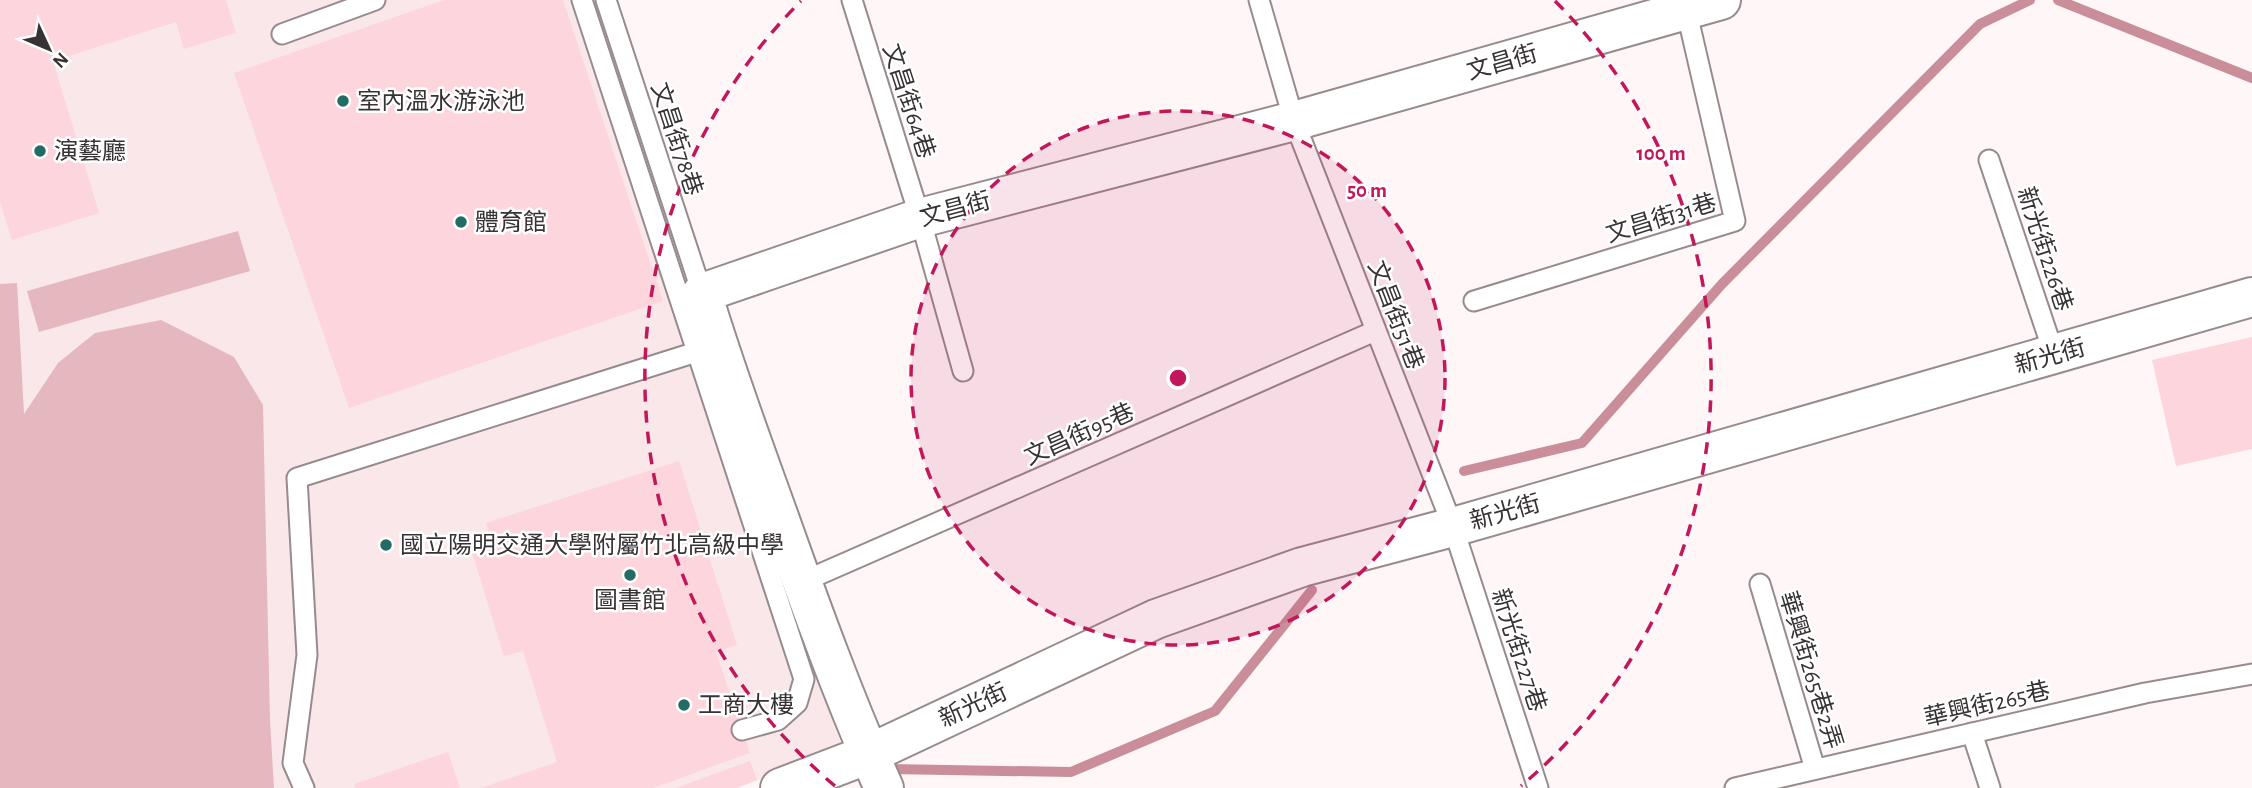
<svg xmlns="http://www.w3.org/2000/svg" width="2252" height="788" font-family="'Alegreya Sans','Noto Sans TC',sans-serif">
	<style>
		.built { fill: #f9e7ea }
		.green { fill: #e5b8c0 }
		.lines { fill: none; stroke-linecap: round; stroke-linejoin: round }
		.stream { stroke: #ca8e9a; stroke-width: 10 }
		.building { fill: #fdd6dd }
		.lane-casing { stroke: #978b8d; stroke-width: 23 }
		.street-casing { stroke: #978b8d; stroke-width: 42 }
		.lane { stroke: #fff; stroke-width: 19 }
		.street { stroke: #fff; stroke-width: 38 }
		.ring { fill: none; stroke: #c2185b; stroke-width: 3.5; stroke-dasharray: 12 9 }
		.poi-dot { fill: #226c65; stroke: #fff; stroke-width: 2.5 }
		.labels { text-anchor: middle; stroke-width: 5; stroke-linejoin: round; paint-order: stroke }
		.street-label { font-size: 24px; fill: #373233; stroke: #fff }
		.poi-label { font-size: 24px; fill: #373233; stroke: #fff; text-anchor: start }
		.centre { fill: #c2185b; stroke: #fff; stroke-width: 3.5 }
		.ring-label { font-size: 21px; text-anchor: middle; font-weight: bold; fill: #c2185b; stroke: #fff; stroke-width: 5; stroke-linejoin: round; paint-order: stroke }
	</style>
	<rect width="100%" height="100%" fill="#fef6f7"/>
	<path class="built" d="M 0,0 L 595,0 L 703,343 L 842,747 L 738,788 L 0,788 Z"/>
	<g class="green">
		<path d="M 238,231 L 250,271 L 39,332 L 27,291 Z"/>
		<path d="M 17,283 L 24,414 L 58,363 L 95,333 L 161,320 L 234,357 L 263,405 L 270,720 L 274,788 L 0,788 L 0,284 Z"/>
	</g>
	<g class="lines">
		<g class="stream">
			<path d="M 2058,0 L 2252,78"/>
			<path d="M 1464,471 L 1582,443 L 1722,284 L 1980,24 L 2030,0"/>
			<path d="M 889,769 L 1071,772 L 1215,711 L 1312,590"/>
		</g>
	</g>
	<g class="building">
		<path d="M 0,0 L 226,0 L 236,33 L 184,49 L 176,22 L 53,61 L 99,213 L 12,240 L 0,202 Z"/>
		<path d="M 444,0 L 563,0 L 663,301 L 349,408 L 234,73 Z"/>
		<path d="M 2252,337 L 2252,449 L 2176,466 L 2152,360 Z"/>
		<path d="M 679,461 L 737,645 L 716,652 L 750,753 L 653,788 L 481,788 L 557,762 L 523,651 L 504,656 L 470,546 L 491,539 L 486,523 Z"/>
		<path d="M 448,752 L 460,788 L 356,788 L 354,784 Z"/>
		<path d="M 750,761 L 757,780 L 736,788 L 676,788 Z"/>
	</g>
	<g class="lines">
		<defs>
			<g id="lane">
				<path d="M 582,0 L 804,679 L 797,703 L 778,720 L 742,730"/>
				<path d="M 606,0 L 702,293"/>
				<path d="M 852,0 L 920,218 L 963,371"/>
				<path d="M 1259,0 L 1294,121 L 1453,527 L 1538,788"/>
				<path d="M 282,34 L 375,0"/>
				<path d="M 1989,160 L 2054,354"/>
				<path d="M 1474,301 L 1735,221 L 1686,9 L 1683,3"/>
				<path d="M 802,582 L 1375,331"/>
				<path d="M 1760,584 L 1815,769"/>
				<path d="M 1972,733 L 1990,788"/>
				<path d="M 304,788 L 293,763 L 307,655 L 297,478 L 709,348"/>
				<path d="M 1735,788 L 2145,693 L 2252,674"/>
			</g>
			<g id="street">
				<path d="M 780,788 L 869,754 L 1156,619 L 1302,567 L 1453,527 L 2252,297"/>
				<path d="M 884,788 C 845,701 812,610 780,520 C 753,445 725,370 702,293 L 920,218 L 1294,121 L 1721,0"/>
			</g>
		</defs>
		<use href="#lane" class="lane-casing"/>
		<use href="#street" class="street-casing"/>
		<use href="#lane" class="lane"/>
		<use href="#street" class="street"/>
	</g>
	<circle cx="1178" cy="378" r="267" fill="#c2185b" fill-opacity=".12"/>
	<g class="ring">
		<circle cx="1178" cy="378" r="267"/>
		<path d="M835 786A533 533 0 0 1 801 1M1555 1A533 533 0 0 1 1521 786"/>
	</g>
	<g class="poi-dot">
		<circle cx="343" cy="101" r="7"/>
		<circle cx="40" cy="151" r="7"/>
		<circle cx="461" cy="222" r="7"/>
		<circle cx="386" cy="545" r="7"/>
		<circle cx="630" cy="575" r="7"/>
		<circle cx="684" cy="705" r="7"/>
	</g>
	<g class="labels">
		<g class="street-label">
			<text transform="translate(1502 62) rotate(-16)" y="8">文昌街</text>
			<text transform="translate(909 101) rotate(72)" y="8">文昌街64巷</text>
			<text transform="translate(677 139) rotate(72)" y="8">文昌街78巷</text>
			<text transform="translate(955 209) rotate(-15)" y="8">文昌街</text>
			<text transform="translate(1661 218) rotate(-17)" y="8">文昌街31巷</text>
			<text transform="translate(2045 249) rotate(72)" y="8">新光街226巷</text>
			<text transform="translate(1396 315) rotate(69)" y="8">文昌街51巷</text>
			<text transform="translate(2050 356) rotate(-16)" y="8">新光街</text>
			<text transform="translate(1079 434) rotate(-24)" y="8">文昌街95巷</text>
			<text transform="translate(1505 512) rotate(-16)" y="8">新光街</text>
			<text transform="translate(1519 650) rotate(72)" y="8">新光街227巷</text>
			<text transform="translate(1811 670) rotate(73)" y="8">華興街265巷2弄</text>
			<text transform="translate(1987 704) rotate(-13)" y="8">華興街265巷</text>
			<text transform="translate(973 705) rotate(-25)" y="8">新光街</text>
		</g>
		<g class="poi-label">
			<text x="357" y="109">室內溫水游泳池</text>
			<text x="54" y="159">演藝廳</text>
			<text x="475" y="230">體育館</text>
			<text x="400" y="553">國立陽明交通大學附屬竹北高級中學</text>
			<text x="630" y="608" text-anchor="middle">圖書館</text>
			<text x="698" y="713">工商大樓</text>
		</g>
	</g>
	<circle cx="1178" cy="378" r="10" class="centre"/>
	<g class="ring-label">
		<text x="1661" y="160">100 m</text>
		<text x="1367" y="197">50 m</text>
	</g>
	<g transform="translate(49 49) rotate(134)" stroke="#ffffff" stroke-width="5" paint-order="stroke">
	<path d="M0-5L12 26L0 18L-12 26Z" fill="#373233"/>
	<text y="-10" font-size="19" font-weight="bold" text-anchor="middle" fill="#373233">N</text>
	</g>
</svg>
